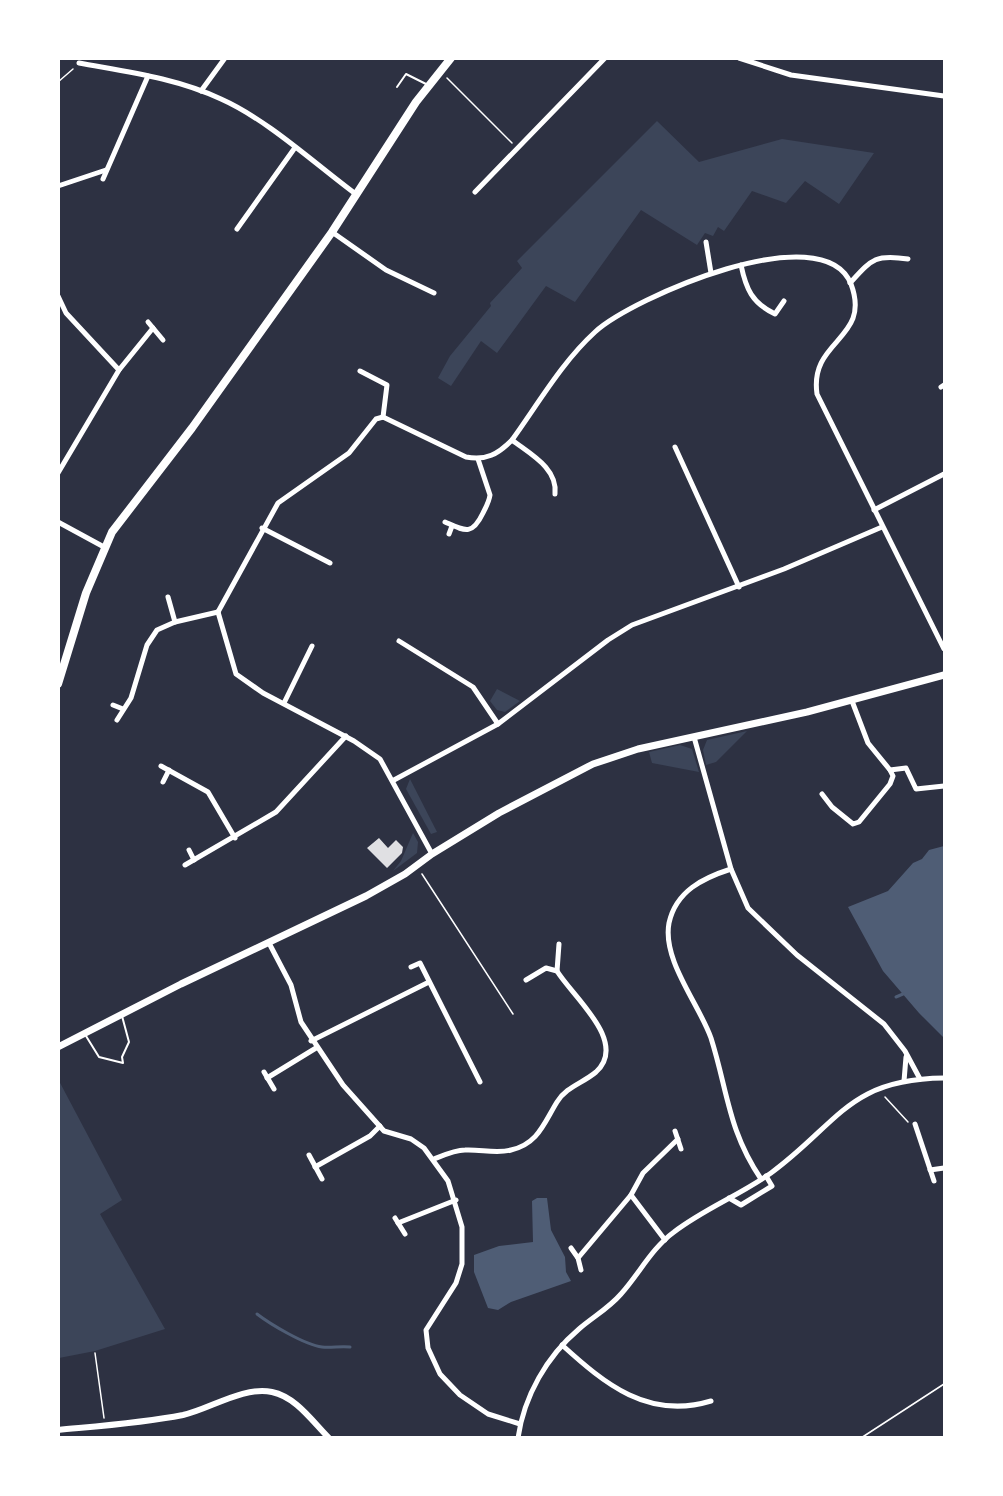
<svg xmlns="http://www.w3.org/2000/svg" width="1003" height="1496" font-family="'PT Sans',sans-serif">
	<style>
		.green { fill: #3c4559 }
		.water { fill: #4f5d75 }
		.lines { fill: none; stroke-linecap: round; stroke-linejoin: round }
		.stream { stroke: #4f5d75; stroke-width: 3 }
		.building { fill: #e0e0e3 }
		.path { stroke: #fff; stroke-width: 1.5 }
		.service { stroke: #fff; stroke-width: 2 }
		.minor { stroke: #fff; stroke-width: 5 }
		.tertiary { stroke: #fff; stroke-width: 6 }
		.secondary { stroke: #fff; stroke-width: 7 }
		.primary { stroke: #fff; stroke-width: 8 }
	</style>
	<rect width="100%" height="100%" fill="#2d3142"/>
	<g class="green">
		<path d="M 657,121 L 699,162 L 782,139 L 874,153 L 839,204 L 805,181 L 786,203 L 752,191 L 724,231 L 718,227 L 713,236 L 705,233 L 697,245 L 641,210 L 575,302 L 546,286 L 497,353 L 481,341 L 451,386 L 438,378 L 450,356 L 491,306 L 490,303 L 522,268 L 517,261 Z"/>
		<path d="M 497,689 L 520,701 L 505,712 L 497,710 L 490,701 Z"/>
		<path d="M 747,731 L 716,762 L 706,765 L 703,750 L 707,740 Z"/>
		<path d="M 680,745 L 692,749 L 699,772 L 652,763 L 649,752 Z"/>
		<path d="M 410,779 L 437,832 L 431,834 L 406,789 Z"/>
		<path d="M 413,833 L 418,842 L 417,853 L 393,871 L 401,861 Z"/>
		<path d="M 58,1079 L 122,1200 L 100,1214 L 165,1329 L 95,1351 L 59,1358 Z"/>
	</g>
	<g class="water">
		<path d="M 944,846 L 944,1038 L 919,1013 L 883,971 L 848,907 L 888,891 L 913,863 L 922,859 L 929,850 Z"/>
		<path d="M 537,1198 L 547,1198 L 551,1230 L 565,1257 L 566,1272 L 571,1281 L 511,1302 L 498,1310 L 488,1308 L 474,1272 L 474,1255 L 499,1246 L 533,1242 L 532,1201 Z"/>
	</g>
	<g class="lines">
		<g class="stream">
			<path d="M 896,997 L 903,994"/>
			<path d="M 257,1314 C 270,1324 305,1345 322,1347 C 331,1348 340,1346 350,1347"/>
		</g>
	</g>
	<path class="building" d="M 379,838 L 388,848 L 396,840 L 403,847 L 402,853 L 387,868 L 367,848 Z"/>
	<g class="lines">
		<g class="path">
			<path d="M 447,78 L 512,143"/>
			<path d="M 58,82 L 73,69"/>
			<path d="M 422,874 L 513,1014"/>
			<path d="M 885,1097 L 908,1122"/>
			<path d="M 95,1353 L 104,1418"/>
			<path d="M 861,1438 L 944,1384"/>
		</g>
		<g class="service">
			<path d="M 397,87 L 406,74 L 426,84"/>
			<path d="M 86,1036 L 99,1057 L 123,1063 L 122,1057 L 129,1042 L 122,1016"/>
		</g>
		<g class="minor">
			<path d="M 739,58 L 791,75 L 944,96"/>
			<path d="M 79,63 C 128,72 176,78 221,99 C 268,120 315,164 357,195"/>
			<path d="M 201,91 L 225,58"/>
			<path d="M 103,179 L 148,76"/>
			<path d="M 58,186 L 106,170"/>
			<path d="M 475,192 L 605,58"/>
			<path d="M 237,229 L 294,149"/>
			<path d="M 332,232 L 386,270 L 434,293"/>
			<path d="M 706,242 L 711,273"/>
			<path d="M 741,265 C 746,289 752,303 775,314 L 784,301"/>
			<path d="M 850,283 C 872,259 875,254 908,259"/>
			<path d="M 58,296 L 66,313 L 119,370"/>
			<path d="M 148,322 L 163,340"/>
			<path d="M 360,371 L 387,385 L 383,417"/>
			<path d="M 941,387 L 944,385"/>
			<path d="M 383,417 L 466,457 C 486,461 498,454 512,440 C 538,404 562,362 595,332 C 632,298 823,214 851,284 C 872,340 809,339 817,394 L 944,649"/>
			<path d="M 512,440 C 530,454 558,468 555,494"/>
			<path d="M 675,447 L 739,587"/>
			<path d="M 58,473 L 119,370 L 153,328"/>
			<path d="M 874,510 L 944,474"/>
			<path d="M 58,522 L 104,547"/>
			<path d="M 445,522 C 465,531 472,536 483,513 C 486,507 489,502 490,495 L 478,459"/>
			<path d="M 262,528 L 330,563"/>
			<path d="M 449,534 L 452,526"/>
			<path d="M 168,597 L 175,622"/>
			<path d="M 218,612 L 236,674 L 263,693 L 354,741 L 380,759 L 432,854"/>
			<path d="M 218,612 L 278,503 L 349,453 L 376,419 L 383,417"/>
			<path d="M 399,641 L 473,687 L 498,724"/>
			<path d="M 284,703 L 312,646"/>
			<path d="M 113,705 L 123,709"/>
			<path d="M 117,720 L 131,698 L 147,645 L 157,630 L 175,622 L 218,612"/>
			<path d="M 694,737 L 731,869 L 748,908 L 797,955 L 884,1024 L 905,1051 L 920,1079"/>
			<path d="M 161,766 L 208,792 L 235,838"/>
			<path d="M 890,770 L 906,768 L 916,789 L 944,786"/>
			<path d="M 394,780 L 498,724 L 608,640 L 632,625 L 784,569 L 882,527"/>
			<path d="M 163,782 L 169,770"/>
			<path d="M 822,794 L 832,807 L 853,824 L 859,822 L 890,784 L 893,776 L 890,770 L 868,743 L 852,701"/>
			<path d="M 189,850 L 194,860"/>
			<path d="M 185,865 L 276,812 L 346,736"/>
			<path d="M 731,869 C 703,878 676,891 669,923 C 662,960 699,1004 711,1038 C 728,1092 728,1130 761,1179"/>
			<path d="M 269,943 L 291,985 L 301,1022 L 343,1085 L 384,1131 L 411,1139 L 424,1148 L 448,1181 L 462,1227 L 462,1264 L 456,1283 L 426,1330 L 428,1348 L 440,1374 L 460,1395 L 488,1414 L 520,1424"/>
			<path d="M 411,967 L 420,963 L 480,1082"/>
			<path d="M 526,980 L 546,968 L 557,971"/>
			<path d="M 311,1041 L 429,982"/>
			<path d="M 264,1072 L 274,1089"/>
			<path d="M 267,1078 L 316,1048"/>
			<path d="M 904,1081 L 906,1057"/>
			<path d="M 915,1124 L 934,1181"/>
			<path d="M 675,1131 L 681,1149"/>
			<path d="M 309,1155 L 322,1179"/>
			<path d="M 434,1159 C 444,1155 455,1150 465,1150 C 480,1149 496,1154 511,1150 C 538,1144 544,1123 557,1102 C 566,1087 583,1083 596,1072 C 629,1042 572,996 557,971 L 559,944"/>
			<path d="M 315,1167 L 370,1136 L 380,1126"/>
			<path d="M 930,1170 L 944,1168"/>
			<path d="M 631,1195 L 665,1240"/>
			<path d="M 729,1198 L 741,1205 L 772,1186 L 766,1176"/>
			<path d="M 395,1218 L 405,1234"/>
			<path d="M 398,1223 L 456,1200"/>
			<path d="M 571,1248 L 578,1258 L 581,1270"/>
			<path d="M 578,1258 L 631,1195 L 643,1173 L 678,1139"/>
			<path d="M 562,1345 C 605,1384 648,1420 711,1401"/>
			<path d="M 518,1438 C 524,1396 547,1356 579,1329 C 593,1317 609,1308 621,1294 C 639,1274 652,1248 674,1232 C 704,1209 740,1195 771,1173 C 839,1123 848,1079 944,1078"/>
		</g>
		<path class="tertiary" d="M 58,1430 C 100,1426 142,1423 183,1415 C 210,1409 243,1386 272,1392 C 296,1397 312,1421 329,1438"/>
		<path class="secondary" d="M 58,1047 L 181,984 L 366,896 L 405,874 L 432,854 L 499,813 L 593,764 L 638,749 L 807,712 L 944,675"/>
		<path class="primary" d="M 58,684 L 86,593 L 112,532 L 192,428 L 332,232 L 416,102 L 451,58"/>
	</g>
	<rect width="1003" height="1496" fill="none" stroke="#ffffff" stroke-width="120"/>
</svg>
